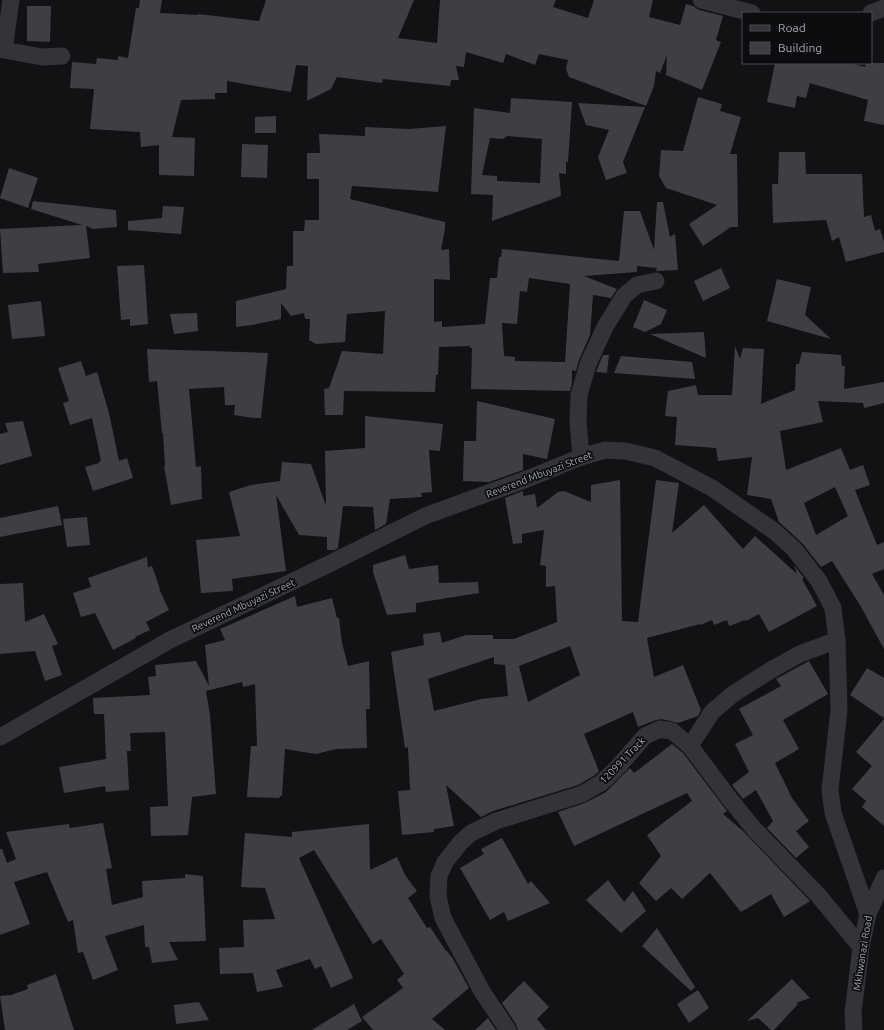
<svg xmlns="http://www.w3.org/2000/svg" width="884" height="1030" font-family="Ubuntu,sans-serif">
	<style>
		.building { fill: #3e3f44; fill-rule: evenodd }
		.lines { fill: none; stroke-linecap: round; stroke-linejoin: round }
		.minor { stroke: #333439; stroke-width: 17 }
		.labels { text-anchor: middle; stroke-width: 3.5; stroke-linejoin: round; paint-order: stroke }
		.street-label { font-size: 10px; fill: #a3a9b5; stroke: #0d0d0f }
	</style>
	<rect width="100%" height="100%" fill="#121214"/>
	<g class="building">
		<path d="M 140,0 L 162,0 L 160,13 L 198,15 L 198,14 L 259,21 L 266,0 L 414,0 L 398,38 L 437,43 L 440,0 L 556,0 L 553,7 L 588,18 L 594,0 L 653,0 L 649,17 L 680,25 L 686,4 L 693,6 L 699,10 L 723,16 L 716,40 L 721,42 L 702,90 L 666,75 L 667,55 L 660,73 L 656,71 L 654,86 L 646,106 L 569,77 L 566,69 L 568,60 L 539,54 L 535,65 L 506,54 L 503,63 L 466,52 L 464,67 L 456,66 L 459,80 L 451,80 L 450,86 L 383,79 L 382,83 L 337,77 L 331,89 L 307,101 L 308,66 L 296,65 L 291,92 L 227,81 L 227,93 L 215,93 L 215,99 L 181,100 L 172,137 L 195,138 L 194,176 L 159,175 L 159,145 L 141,147 L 140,132 L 90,129 L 94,89 L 70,88 L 72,62 L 96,64 L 97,58 L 118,60 L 118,56 L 128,58 L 136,8 L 139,8 Z"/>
		<path d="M 27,6 L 51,6 L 50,42 L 27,41 Z"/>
		<path d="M 775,63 L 851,63 L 865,67 L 866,63 L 884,63 L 884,125 L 864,121 L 868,100 L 810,83 L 806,98 L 797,96 L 795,108 L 767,102 Z"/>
		<path d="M 698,97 L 722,104 L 720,111 L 741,117 L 730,154 L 737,154 L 738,227 L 731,227 L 703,246 L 689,224 L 717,205 L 666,188 L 659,176 L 661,150 L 683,151 Z"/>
		<path d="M 511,98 L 572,102 L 568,162 L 566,162 L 566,174 L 559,173 L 561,196 L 492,221 L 493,195 L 471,194 L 474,108 L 510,113 ZM 507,136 L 542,139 L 540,183 L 497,181 L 497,176 L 482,175 L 490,138 L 503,139 Z"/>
		<path d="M 578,103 L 645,107 L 623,162 L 627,173 L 606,180 L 598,157 L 609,130 L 586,125 Z"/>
		<path d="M 276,116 L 276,133 L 255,133 L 255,117 Z"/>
		<path d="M 446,126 L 438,192 L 352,186 L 350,199 L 445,222 L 445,229 L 441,250 L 449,249 L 450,280 L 434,279 L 434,322 L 442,321 L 442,327 L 485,324 L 490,278 L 497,278 L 499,257 L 501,257 L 502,249 L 619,261 L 624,211 L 640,211 L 654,250 L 657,202 L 663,202 L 670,237 L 675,234 L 678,270 L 656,271 L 657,268 L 637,266 L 637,272 L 584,276 L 617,289 L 611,298 L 593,295 L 590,335 L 579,360 L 576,371 L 572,370 L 572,383 L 570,391 L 471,389 L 472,348 L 470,348 L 470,346 L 439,347 L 438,375 L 436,375 L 435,392 L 344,391 L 343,415 L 325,415 L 324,389 L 329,388 L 342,351 L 383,354 L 385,311 L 347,314 L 345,342 L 316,344 L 309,340 L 310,319 L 305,319 L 304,313 L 291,316 L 281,303 L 281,319 L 252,325 L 236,327 L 236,301 L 286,289 L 287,266 L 293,266 L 293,231 L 304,231 L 305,220 L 319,220 L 319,179 L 307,179 L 307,153 L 320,153 L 319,134 L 365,136 L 365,127 L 409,129 ZM 529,278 L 570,284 L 565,362 L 515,361 L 515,357 L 504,356 L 502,323 L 517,324 L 520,291 L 527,292 Z"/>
		<path d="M 242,144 L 268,145 L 267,178 L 241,177 Z"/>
		<path d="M 779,152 L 805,152 L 806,174 L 862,174 L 864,217 L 871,215 L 875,231 L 880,229 L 884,242 L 884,252 L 846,262 L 839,237 L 832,241 L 826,220 L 773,223 L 772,184 L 778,184 Z"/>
		<path d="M 9,168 L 38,178 L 28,208 L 0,198 Z"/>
		<path d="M 33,201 L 116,210 L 117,227 L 93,229 L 86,226 L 90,258 L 38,264 L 39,272 L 3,273 L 0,229 L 82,225 L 31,209 Z"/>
		<path d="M 163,206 L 184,207 L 181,234 L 128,230 L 128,221 L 162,218 Z"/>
		<path d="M 144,265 L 148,324 L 130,326 L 130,319 L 121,320 L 117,266 Z"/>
		<path d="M 721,268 L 730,288 L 703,301 L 694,281 Z"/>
		<path d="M 777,279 L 811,287 L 805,315 L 831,339 L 767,321 Z"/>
		<path d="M 644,300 L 667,310 L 661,324 L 645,332 L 633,327 Z"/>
		<path d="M 41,301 L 45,336 L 12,339 L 8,305 Z"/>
		<path d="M 197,313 L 198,331 L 174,334 L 170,314 Z"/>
		<path d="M 704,332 L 706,358 L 650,334 Z"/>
		<path d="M 735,346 L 740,359 L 743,348 L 764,349 L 761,404 L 795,390 L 796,364 L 799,364 L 802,352 L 841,355 L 842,366 L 845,366 L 844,389 L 884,382 L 884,403 L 864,408 L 863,403 L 818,401 L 823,422 L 780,431 L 786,470 L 841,448 L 850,470 L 863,465 L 870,485 L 855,490 L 877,545 L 884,542 L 884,569 L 872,574 L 884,595 L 884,649 L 860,605 L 832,561 L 821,567 L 802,543 L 779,522 L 771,499 L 747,495 L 752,457 L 718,461 L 716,448 L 675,445 L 677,417 L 665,416 L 668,391 L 696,385 L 698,395 L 732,395 ZM 835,487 L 848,516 L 816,535 L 804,503 Z"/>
		<path d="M 147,349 L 268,353 L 261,418 L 253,418 L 234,415 L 235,405 L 225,405 L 224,387 L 189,389 L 196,467 L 201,466 L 202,499 L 171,505 L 164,466 L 165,465 L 163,433 L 162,433 L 157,381 L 149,382 Z"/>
		<path d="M 603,355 L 609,355 L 607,373 L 596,372 Z"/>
		<path d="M 621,356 L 692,362 L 695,379 L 614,373 Z"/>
		<path d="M 81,361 L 86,376 L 97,372 L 109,413 L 119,461 L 127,458 L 133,478 L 93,491 L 85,467 L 99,463 L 99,462 L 101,461 L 92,418 L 70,425 L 63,403 L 69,401 L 58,368 Z"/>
		<path d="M 477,401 L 555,419 L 547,459 L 523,454 L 523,470 L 489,482 L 463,481 L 464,441 L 476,441 Z"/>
		<path d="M 365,416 L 443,424 L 440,451 L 429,450 L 432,492 L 421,493 L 422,497 L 390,499 L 386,524 L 375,530 L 373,507 L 343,506 L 338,548 L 335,550 L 327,550 L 327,537 L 299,535 L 276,495 L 286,571 L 232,579 L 233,591 L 201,593 L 196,540 L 240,536 L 229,492 L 251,485 L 280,481 L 282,462 L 311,464 L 326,506 L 325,451 L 365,448 Z"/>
		<path d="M 23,421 L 32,456 L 0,465 L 0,434 L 8,432 L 5,423 Z"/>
		<path d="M 620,480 L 622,621 L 638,622 L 656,480 L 679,483 L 672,533 L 704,505 L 743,549 L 755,536 L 797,574 L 794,565 L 804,578 L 802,579 L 817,606 L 769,632 L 759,614 L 746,621 L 745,620 L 729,626 L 727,620 L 714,625 L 712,620 L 700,625 L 700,624 L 647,638 L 654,677 L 683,665 L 701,710 L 698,716 L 678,723 L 662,719 L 656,720 L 638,727 L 633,712 L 584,734 L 599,771 L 595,775 L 578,785 L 493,811 L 481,817 L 446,785 L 454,826 L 434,829 L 434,832 L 402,835 L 398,791 L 410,790 L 408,747 L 405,748 L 391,652 L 424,645 L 423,634 L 440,632 L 442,643 L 466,635 L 493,635 L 493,639 L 514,639 L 557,622 L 555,586 L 546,587 L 546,566 L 540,565 L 544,530 L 522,534 L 522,543 L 513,544 L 505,498 L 523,491 L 523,496 L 535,494 L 537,508 L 558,492 L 564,491 L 591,502 L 591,485 ZM 570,646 L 580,675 L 528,702 L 519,666 ZM 494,657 L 494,664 L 505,665 L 508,696 L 481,699 L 434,711 L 428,679 Z"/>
		<path d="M 58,506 L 62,525 L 0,537 L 0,518 Z"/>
		<path d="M 87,517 L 90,545 L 67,547 L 63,519 Z"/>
		<path d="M 405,555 L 409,569 L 438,565 L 439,583 L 478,582 L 479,593 L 416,603 L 416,612 L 387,615 L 373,572 L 373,565 Z"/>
		<path d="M 147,557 L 148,567 L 152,566 L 160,589 L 159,589 L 169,610 L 146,622 L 150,630 L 135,637 L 136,638 L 113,650 L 95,613 L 81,617 L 73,593 L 91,587 L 88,578 Z"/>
		<path d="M 23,583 L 25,622 L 44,614 L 58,644 L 52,646 L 62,675 L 45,681 L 35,651 L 0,654 L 0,584 Z"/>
		<path d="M 295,596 L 297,607 L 332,598 L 337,618 L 339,618 L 342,643 L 348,666 L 369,661 L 370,709 L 366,709 L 367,748 L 336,749 L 316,754 L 285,749 L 282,796 L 280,796 L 279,798 L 247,797 L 251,746 L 257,746 L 255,684 L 243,687 L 242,682 L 206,691 L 210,715 L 216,794 L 192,797 L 188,835 L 151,836 L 150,807 L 168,806 L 165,732 L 130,733 L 131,751 L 127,751 L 129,790 L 106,792 L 105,786 L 64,793 L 59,767 L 106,759 L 104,714 L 94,714 L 93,698 L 150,695 L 148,677 L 156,676 L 155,665 L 196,661 L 209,686 L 205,645 L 225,640 L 220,629 Z"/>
		<path d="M 809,661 L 828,694 L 783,720 L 799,749 L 775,763 L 792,798 L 809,821 L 796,831 L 809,847 L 796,858 L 767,828 L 773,821 L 756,790 L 743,799 L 732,785 L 749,772 L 735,744 L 753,735 L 739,709 L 781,686 L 776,679 Z"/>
		<path d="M 867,668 L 884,678 L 884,718 L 850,695 Z"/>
		<path d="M 884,719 L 884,826 L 862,807 L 866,801 L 852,789 L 872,766 L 856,752 Z"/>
		<path d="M 672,744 L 683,753 L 727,811 L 723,814 L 743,831 L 810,901 L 784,917 L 771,894 L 741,912 L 710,873 L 682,899 L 671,888 L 656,901 L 639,883 L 661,856 L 647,835 L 692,801 L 687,793 L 574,846 L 558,812 L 585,803 L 606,792 L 630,768 L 634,773 Z"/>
		<path d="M 103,823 L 112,868 L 106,869 L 112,905 L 143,897 L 142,881 L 185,878 L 185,874 L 203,876 L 206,941 L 169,942 L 178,960 L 152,963 L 149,947 L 145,947 L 144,925 L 105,936 L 118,970 L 93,980 L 83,952 L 78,953 L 73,920 L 68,922 L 47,872 L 14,882 L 30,924 L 0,935 L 0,849 L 2,849 L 7,863 L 16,859 L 6,832 L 69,824 L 70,828 Z"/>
		<path d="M 369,824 L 370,870 L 397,857 L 405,875 L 417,891 L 408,898 L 427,928 L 430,927 L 446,951 L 447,951 L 453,959 L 469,988 L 432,1019 L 445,1030 L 373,1030 L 362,1017 L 403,988 L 397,980 L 404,974 L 381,939 L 373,944 L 314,850 L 299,858 L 353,978 L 331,988 L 321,966 L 315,969 L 310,959 L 276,970 L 283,987 L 257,992 L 253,973 L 220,974 L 219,948 L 244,947 L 243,920 L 275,919 L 265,888 L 241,887 L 245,833 L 292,837 L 292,832 Z"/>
		<path d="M 502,838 L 528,884 L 531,881 L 550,903 L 508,921 L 504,912 L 490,920 L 460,868 L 484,854 L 481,849 Z"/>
		<path d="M 608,880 L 624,902 L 633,891 L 646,911 L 621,933 L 586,900 Z"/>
		<path d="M 657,928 L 695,987 L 691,991 L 642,946 Z"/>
		<path d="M 56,974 L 74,1030 L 5,1030 L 0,996 L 11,995 L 28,989 L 27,985 Z"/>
		<path d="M 792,979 L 810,998 L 796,1003 L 798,1004 L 774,1030 L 771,1030 L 758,1018 L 747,1021 Z"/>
		<path d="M 524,981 L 549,1007 L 537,1019 L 546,1030 L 518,1030 L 516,1024 L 502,1003 Z"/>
		<path d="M 698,990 L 709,1008 L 689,1023 L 677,1004 Z"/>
		<path d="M 199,1002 L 209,1020 L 176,1024 L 174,1005 Z"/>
		<path d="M 354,1004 L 362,1021 L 347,1030 L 312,1030 Z"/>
		<path d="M 488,1018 L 496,1030 L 475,1030 Z"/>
	</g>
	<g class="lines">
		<g class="minor">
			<path d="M 11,0 L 4,50 L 42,57 L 62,56"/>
			<path d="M 701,0 L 752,13"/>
			<path d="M 871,13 L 884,8"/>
			<path d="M 581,457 L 578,421 L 579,395 L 588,364 L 605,327 L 624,296 L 637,285 L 656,281"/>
			<path d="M 0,737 L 170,640 L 329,564 L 425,516 L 527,479 L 581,457 L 605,450 L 625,451 L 655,458 L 712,488 L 774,531 L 794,549 L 819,581 L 833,608 L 837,640 L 839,710 L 830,790 L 833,813 L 868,914"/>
			<path d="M 690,746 L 712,712 L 733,694 L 771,670 L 800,654 L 837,640"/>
			<path d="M 508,1030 L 483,993 L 443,918 L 438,896 L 439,876 L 445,862 L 461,842 L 471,833 L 496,821 L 582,794 L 601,783 L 616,769 L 645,736 L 660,729 L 672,731 L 690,746 L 729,798 L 754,829 L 818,895 L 861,947"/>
			<path d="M 854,1030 L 853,1013 L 861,947 L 868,914 L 884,878"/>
		</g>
	</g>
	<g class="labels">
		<g class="street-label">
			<text transform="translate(539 474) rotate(-21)" y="4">Reverend Mbuyazi Street</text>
			<text transform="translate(243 605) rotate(-25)" y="4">Reverend Mbuyazi Street</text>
			<text transform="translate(622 760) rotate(-46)" y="4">120991 Track</text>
			<text transform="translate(862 953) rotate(-81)" y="4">Mkhwanazi Road</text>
		</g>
	</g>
	<rect x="742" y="12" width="130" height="52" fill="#0d0d0f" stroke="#494b51"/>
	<rect x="750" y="25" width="20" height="6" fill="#333439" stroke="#494b51"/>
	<text x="778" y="32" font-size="12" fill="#a3a9b5">Road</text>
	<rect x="750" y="42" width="20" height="12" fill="#3e3f44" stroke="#494b51"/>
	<text x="778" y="52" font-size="12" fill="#a3a9b5">Building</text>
</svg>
